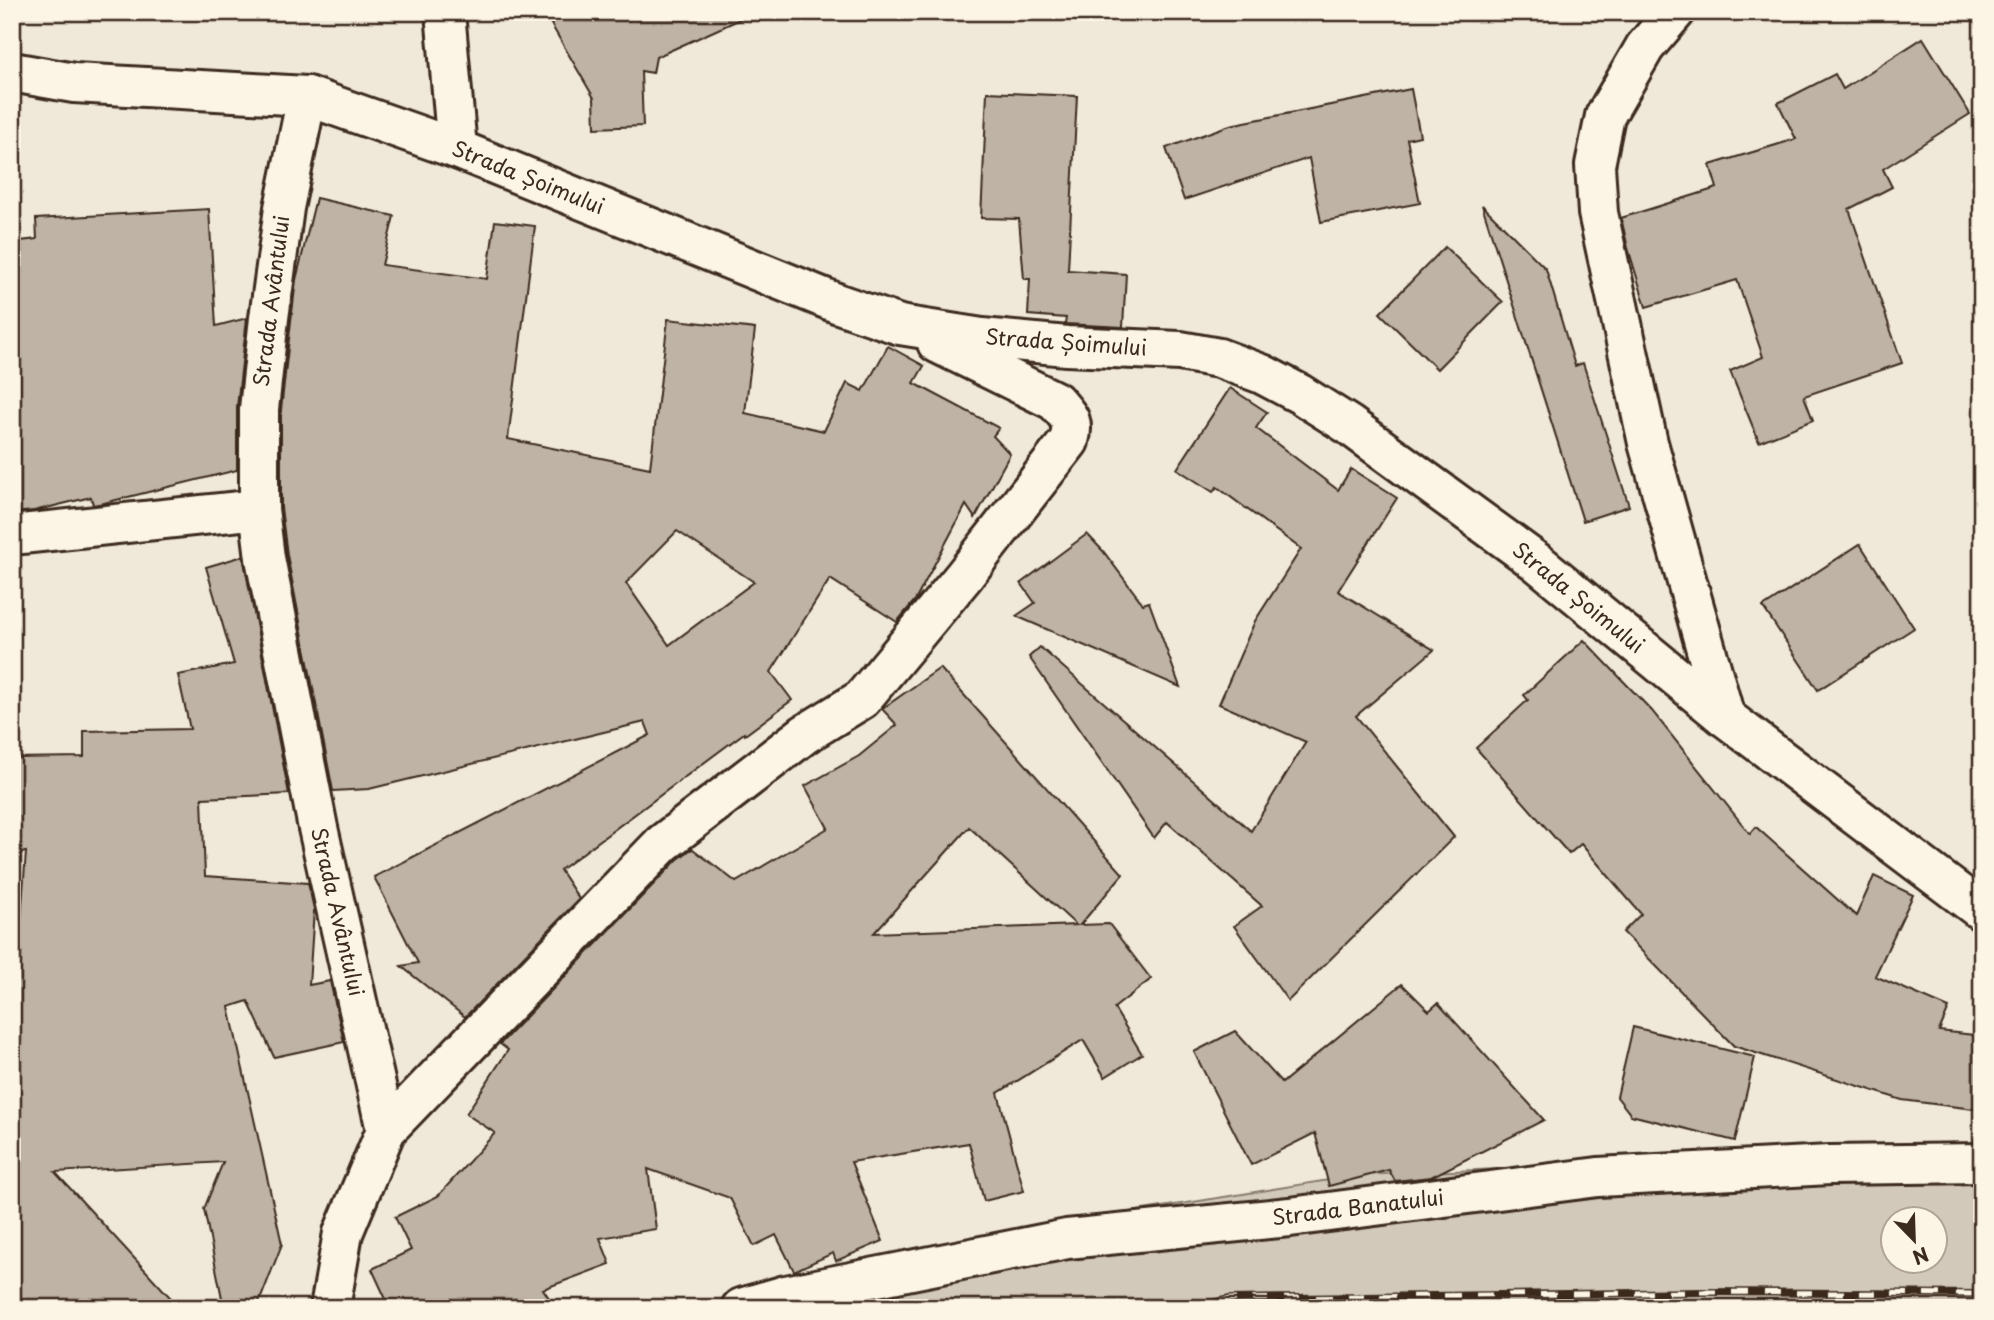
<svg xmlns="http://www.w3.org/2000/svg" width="1994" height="1320" font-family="'Playpen Sans',sans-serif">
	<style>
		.green { fill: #d2c9ba; stroke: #867a6c; stroke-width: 2; fill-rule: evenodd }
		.building { fill: #beb3a4; stroke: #3b2a1e; stroke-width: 2; fill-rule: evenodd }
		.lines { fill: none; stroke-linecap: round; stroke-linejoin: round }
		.minor-casing { stroke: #3b2a1e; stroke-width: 44 }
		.minor { stroke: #fcf5e5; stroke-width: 38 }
		.rail-casing { stroke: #3b2a1e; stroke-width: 8 }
		.rail { stroke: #fcf5e5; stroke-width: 5; stroke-dasharray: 16; stroke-linecap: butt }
		.labels { text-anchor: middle; stroke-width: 5; stroke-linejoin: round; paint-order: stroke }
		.street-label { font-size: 21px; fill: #3b2a1e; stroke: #fcf5e5 }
	</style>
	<rect width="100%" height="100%" fill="#f0e9d9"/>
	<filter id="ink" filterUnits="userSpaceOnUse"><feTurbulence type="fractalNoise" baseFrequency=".0143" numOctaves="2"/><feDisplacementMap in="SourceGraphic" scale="14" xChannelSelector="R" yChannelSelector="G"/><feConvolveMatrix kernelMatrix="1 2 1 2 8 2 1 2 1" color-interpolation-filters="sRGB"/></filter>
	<g filter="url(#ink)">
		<path class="green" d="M 1982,1148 L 1982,1308 L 782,1308 L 1081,1220 L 1360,1175 ZM 1892,1218 L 1934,1218 L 1934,1260 L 1892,1260 Z"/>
		<g class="building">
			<path d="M 544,12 L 756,12 L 656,57 L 653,73 L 641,71 L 643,126 L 595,128 L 594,98 Z"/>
			<path d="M 1923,38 L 1970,114 L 1883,169 L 1892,187 L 1849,209 L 1902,363 L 1804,396 L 1813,420 L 1759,442 L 1730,371 L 1763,357 L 1737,280 L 1646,307 L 1628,248 L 1621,218 L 1717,188 L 1710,165 L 1796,139 L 1778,103 L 1835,74 L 1843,89 Z"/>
			<path d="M 1411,89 L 1420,136 L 1407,139 L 1420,203 L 1321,222 L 1309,158 L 1184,200 L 1166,148 L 1230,125 Z"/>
			<path d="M 987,92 L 1077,96 L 1068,270 L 1126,274 L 1123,327 L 1065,324 L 1066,318 L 1028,315 L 1030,279 L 1024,279 L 1019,219 L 981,218 Z"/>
			<path d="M 316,198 L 394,216 L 382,265 L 487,279 L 495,221 L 535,226 L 508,439 L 650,468 L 668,319 L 755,329 L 745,413 L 824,431 L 847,383 L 863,391 L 888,346 L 924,366 L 914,383 L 999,428 L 993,436 L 1010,454 L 975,518 L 966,505 L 916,599 L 897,622 L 830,579 L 771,672 L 792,700 L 745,735 L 744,733 L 560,870 L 579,899 L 465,1017 L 401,966 L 418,963 L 374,877 L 650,735 L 645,722 L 369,789 L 333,791 L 287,555 L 281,508 L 281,410 L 291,321 L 296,280 ZM 677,531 L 754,582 L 669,645 L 626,583 Z"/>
			<path d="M 1482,205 L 1546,269 L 1575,366 L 1583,363 L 1629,506 L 1583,521 Z"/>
			<path d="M 209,209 L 216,326 L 247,318 L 237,407 L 237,470 L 104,503 L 93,505 L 91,497 L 34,511 L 12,513 L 12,242 L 37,239 L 36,219 Z"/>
			<path d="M 1445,247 L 1503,302 L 1437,369 L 1380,313 Z"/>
			<path d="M 1230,388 L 1267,412 L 1256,428 L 1338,490 L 1351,469 L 1397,498 L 1338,591 L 1434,650 L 1356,716 L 1454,837 L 1288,1001 L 1234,926 L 1262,906 L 1167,822 L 1154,838 L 1029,657 L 1040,647 L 1251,831 L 1306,742 L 1219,704 L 1255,621 L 1301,549 L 1217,487 L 1213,492 L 1177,469 Z"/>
			<path d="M 1087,534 L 1103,551 L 1143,604 L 1149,602 L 1180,687 L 1016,616 L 1035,603 L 1021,583 Z"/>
			<path d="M 1860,544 L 1914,628 L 1818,690 L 1763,607 Z"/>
			<path d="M 243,556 L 289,794 L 202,798 L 205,876 L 308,883 L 314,909 L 309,985 L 330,981 L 344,1042 L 274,1057 L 248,1001 L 229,1007 L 282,1244 L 257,1308 L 224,1308 L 204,1209 L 223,1162 L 55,1172 L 180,1308 L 12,1308 L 12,981 L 16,984 L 26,852 L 12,854 L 12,758 L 84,757 L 84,731 L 190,729 L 178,675 L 234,664 L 206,567 Z"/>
			<path d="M 1584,640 L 1652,711 L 1750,834 L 1756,827 L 1856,916 L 1874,876 L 1913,895 L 1875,976 L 1949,1008 L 1939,1031 L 1982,1036 L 1982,1110 L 1902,1100 L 1734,1046 L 1623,932 L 1641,914 L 1581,844 L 1569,854 L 1476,748 L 1528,700 L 1524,695 Z"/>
			<path d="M 940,668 L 1123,874 L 1080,925 L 1109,924 L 1151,979 L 1114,1008 L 1142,1054 L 1105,1077 L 1083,1040 L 998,1093 L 1024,1191 L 984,1201 L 969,1143 L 851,1162 L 883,1241 L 836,1261 L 833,1253 L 794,1271 L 776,1235 L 754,1246 L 730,1198 L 648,1169 L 656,1229 L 600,1238 L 610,1264 L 543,1289 L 556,1308 L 390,1308 L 372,1269 L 411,1250 L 395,1217 L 438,1196 L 495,1133 L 466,1114 L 508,1050 L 500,1044 L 677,860 L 690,850 L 693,849 L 736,882 L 828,828 L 805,786 L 859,756 L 897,725 L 882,709 ZM 969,827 L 1076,925 L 874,933 Z"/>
			<path d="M 1402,984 L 1429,1011 L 1438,1003 L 1544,1120 L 1431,1177 L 1395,1181 L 1389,1170 L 1329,1186 L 1315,1133 L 1251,1165 L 1194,1052 L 1235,1031 L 1282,1083 Z"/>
			<path d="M 1633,1027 L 1755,1057 L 1735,1141 L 1631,1115 L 1617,1097 Z"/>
		</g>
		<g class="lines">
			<defs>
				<g id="minor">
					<path d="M 445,12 L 457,149"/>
					<path d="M 1675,12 L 1645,47 L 1605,116 L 1595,165 L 1598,213 L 1648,443 L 1725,717"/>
					<path d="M 12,72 L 74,83 L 307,96 L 457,149 L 839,304 L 900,325 L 982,338 L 1067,346 L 1180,351 L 1219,358 L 1262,374 L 1300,394 L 1349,425 L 1538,563 L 1725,717 L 1982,911"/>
					<path d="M 307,96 L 284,208 L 269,318 L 259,409 L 259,509 L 265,558 L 318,828 L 386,1130 L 343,1233 L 330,1308"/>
					<path d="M 12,535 L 259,509"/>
					<path d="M 386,1130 L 662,844 L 805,734 L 862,699 L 964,576 L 1069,441 C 1075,420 1068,416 1055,401 L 937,343"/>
					<path d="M 741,1308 L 786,1295 L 1067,1239 L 1290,1217 L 1598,1177 L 1830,1165 L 1982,1163"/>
				</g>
			</defs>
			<use href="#minor" class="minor-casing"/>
			<use href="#minor" class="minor"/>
			<defs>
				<path id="rail" d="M 1189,1308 L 1230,1299 L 1703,1292 L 1982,1294"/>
			</defs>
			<use href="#rail" class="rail-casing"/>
			<use href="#rail" class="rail"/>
		</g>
	</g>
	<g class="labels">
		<g class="street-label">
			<text transform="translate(528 178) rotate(22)" y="7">Strada Șoimului</text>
			<text transform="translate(272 301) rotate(-83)" y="7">Strada Avântului</text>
			<text transform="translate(1066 343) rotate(4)" y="7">Strada Șoimului</text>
			<text transform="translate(1578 598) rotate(39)" y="7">Strada Șoimului</text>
			<text transform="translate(337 912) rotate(77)" y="7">Strada Avântului</text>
			<text transform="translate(1358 1208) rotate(-7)" y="7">Strada Banatului</text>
		</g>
	</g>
	<rect width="1994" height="1320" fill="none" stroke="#fcf5e5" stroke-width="42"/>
	<rect x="21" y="21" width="1952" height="1278" fill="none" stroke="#3b2a1e" stroke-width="2.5" filter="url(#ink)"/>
	<g transform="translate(1914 1240) rotate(157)"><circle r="33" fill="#fcf5e5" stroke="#afa495" stroke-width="2"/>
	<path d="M0-5L12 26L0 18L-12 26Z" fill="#3b2a1e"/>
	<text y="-10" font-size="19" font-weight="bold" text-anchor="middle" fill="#3b2a1e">N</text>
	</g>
</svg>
